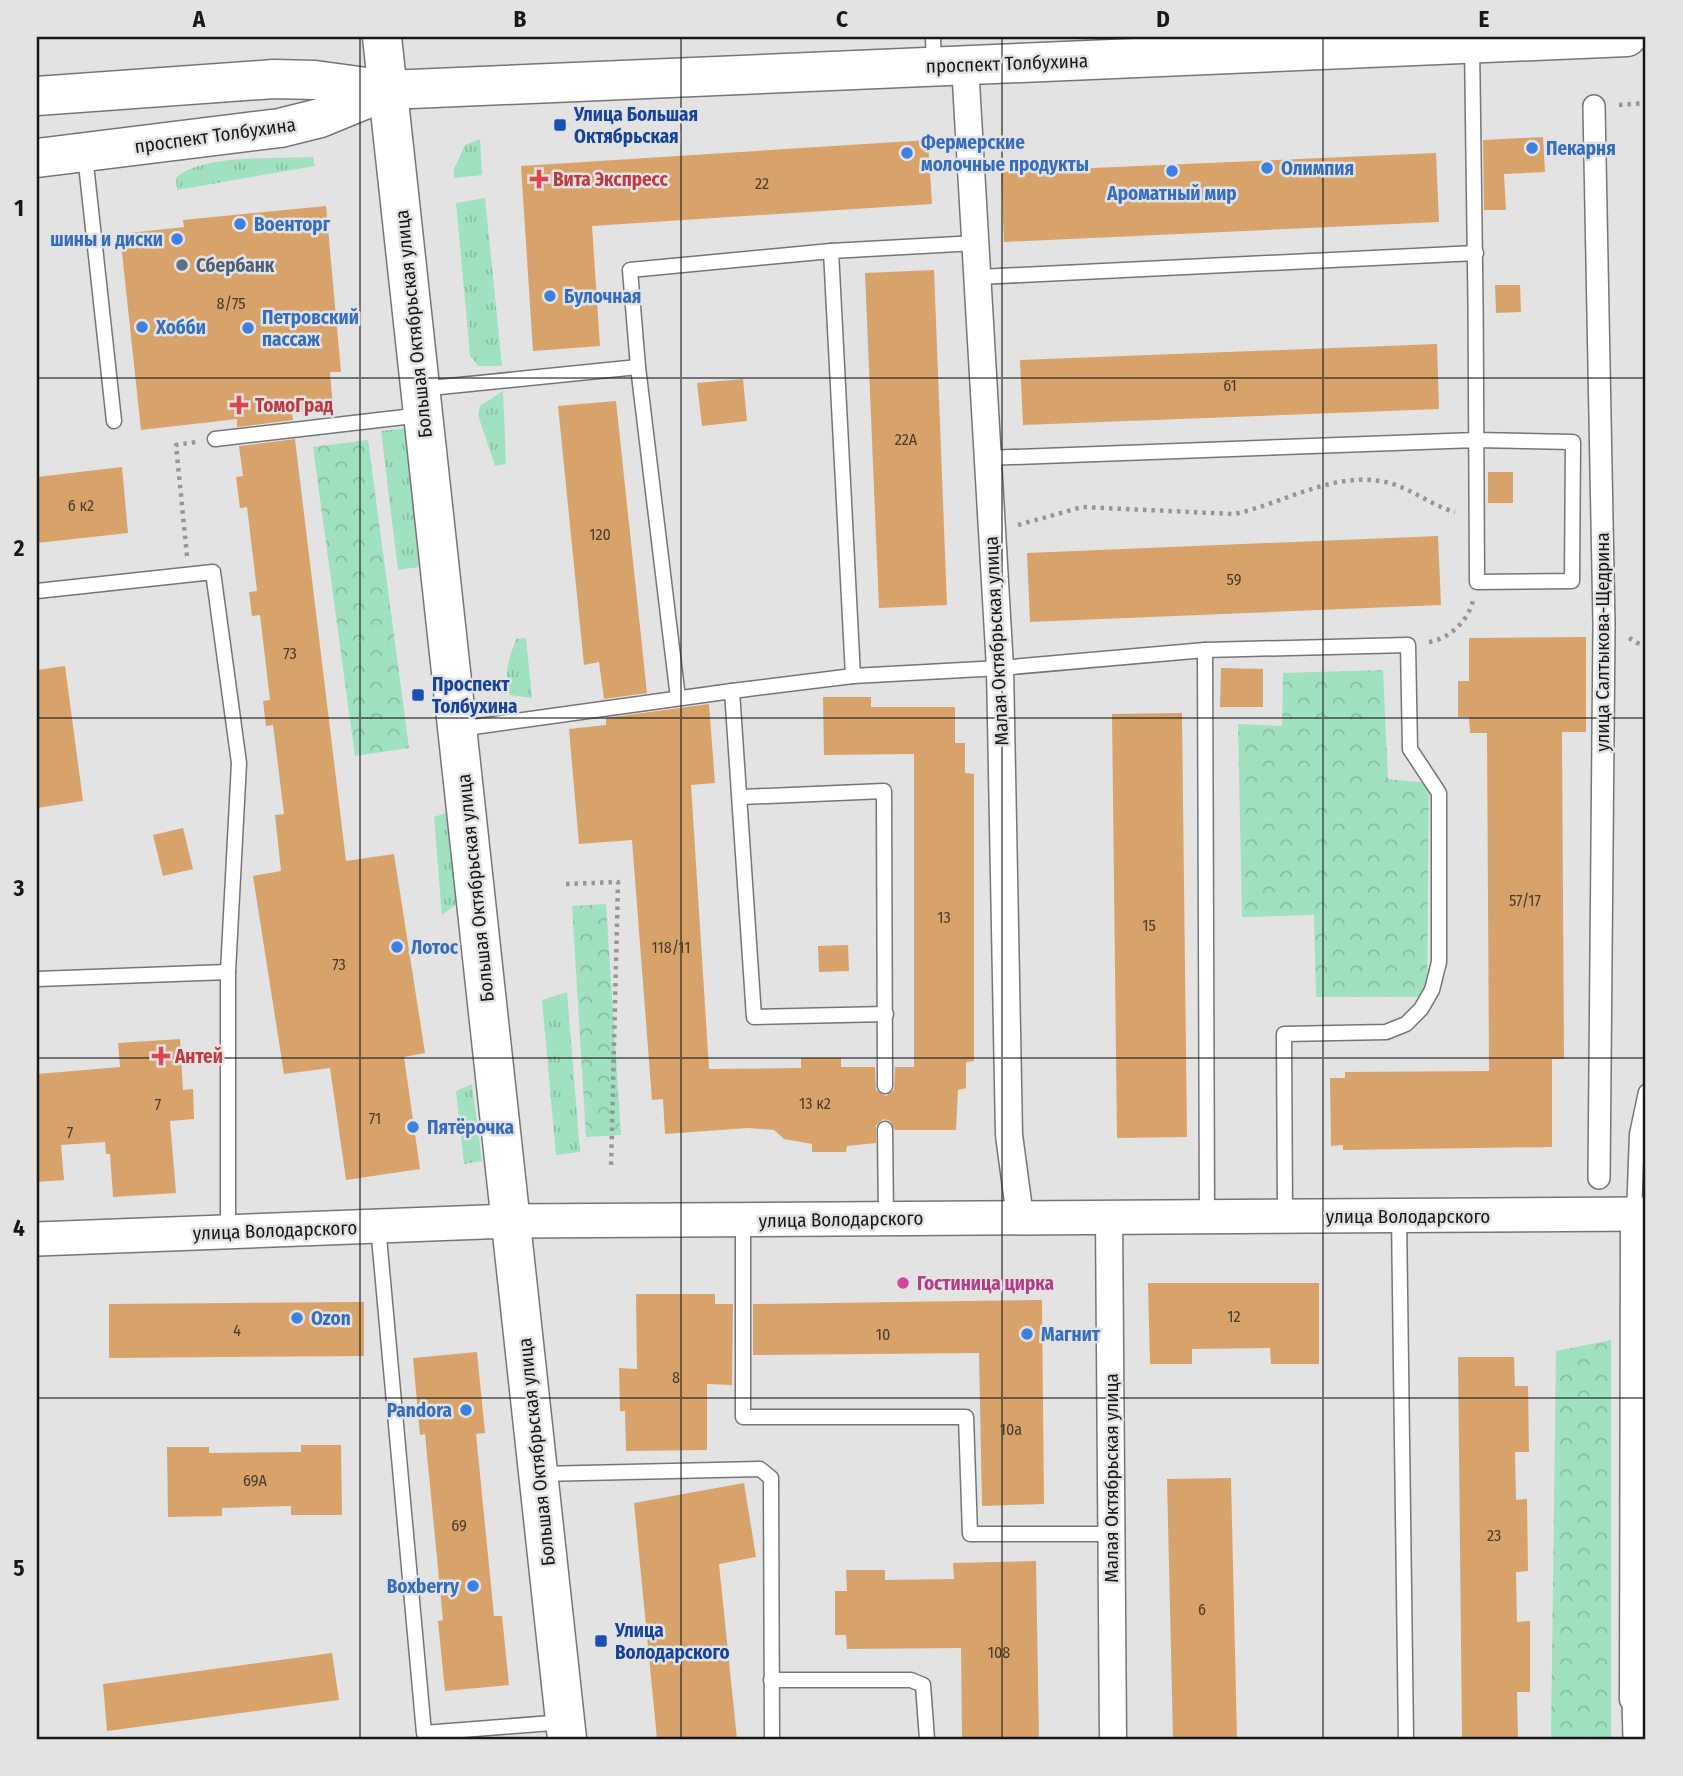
<svg xmlns="http://www.w3.org/2000/svg" width="1683" height="1776" font-family="'Fira Sans Condensed',sans-serif">
	<style>
		.grass { fill: url(#grass-tufts) }
		.forest { fill: url(#forest-crowns) }
		.building { fill: #d7a36a }
		.lines { fill: none; stroke-linecap: round; stroke-linejoin: round }
		.service-casing { stroke: #767576; stroke-width: 17 }
		.pedestrian-casing { stroke: #767576; stroke-width: 24 }
		.minor-casing { stroke: #767576; stroke-width: 29 }
		.tertiary-casing { stroke: #767576; stroke-width: 36 }
		.secondary-casing { stroke: #767576; stroke-width: 41 }
		.path { stroke: #969697; stroke-width: 4.5; stroke-dasharray: 3.5 5; stroke-linecap: butt }
		.service { stroke: #fff; stroke-width: 14 }
		.pedestrian { stroke: #fff; stroke-width: 21 }
		.minor { stroke: #fff; stroke-width: 26 }
		.tertiary { stroke: #fff; stroke-width: 33 }
		.secondary { stroke: #fff; stroke-width: 38 }
		.grid { fill: none; stroke: #181819; stroke-width: 2; stroke-opacity: 0.55 }
		.transit-dot { fill: #1a4fb4; stroke: #e3e3e4; stroke-width: 2.5 }
		.shop-dot { fill: #3f7fe0; stroke: #e3e3e4; stroke-width: 2.5 }
		.health-dot { fill: #e0444e; stroke: #e3e3e4; stroke-width: 2.5 }
		.service-dot { fill: #5c6f8a; stroke: #e3e3e4; stroke-width: 2.5 }
		.hotel-dot { fill: #d1479c; stroke: #e3e3e4; stroke-width: 2.5 }
		.labels { text-anchor: middle; stroke-width: 5; stroke-linejoin: round; paint-order: stroke }
		.number-label { font-size: 16px; fill: #483b2d }
		.street-label { font-size: 19px; fill: #181819; stroke: #e3e3e4 }
		.transit-label { font-size: 19px; font-weight: bold; fill: #164399; stroke: #e3e3e4; text-anchor: start }
		.shop-label { font-size: 19px; font-weight: bold; fill: #366cbe; stroke: #e3e3e4; text-anchor: start }
		.health-label { font-size: 19px; font-weight: bold; fill: #be3a42; stroke: #e3e3e4; text-anchor: start }
		.service-label { font-size: 19px; font-weight: bold; fill: #4e5e75; stroke: #e3e3e4; text-anchor: start }
		.hotel-label { font-size: 19px; font-weight: bold; fill: #b23c85; stroke: #e3e3e4; text-anchor: start }
		.neatline { fill: none; stroke: #181819; stroke-width: 2.5 }
		.grid-label { font-size: 23px; text-anchor: middle; font-weight: bold; fill: #181819 }
	</style>
	<defs>
		<pattern id="grass-tufts" width="24" height="20" patternUnits="userSpaceOnUse" patternTransform="scale(1.75)"><rect width="24" height="20" fill="#a0e1bf"/><path d="M3 7l-1-3M5 7V3M7 7l1-3M15 17l-1-3M17 17v-4M19 17l1-3" fill="none" stroke="#89c0a4"/></pattern>
		<pattern id="forest-crowns" width="20" height="18" patternUnits="userSpaceOnUse" patternTransform="scale(1.75)"><rect width="20" height="18" fill="#a0e1bf"/><path d="M2 6a3 3 0 1 1 6 0M12 15a3 3 0 1 1 6 0" fill="none" stroke="#89c0a4"/></pattern>
	</defs>
	<rect width="100%" height="100%" fill="#e3e3e4"/>
	<g class="grass">
		<path d="M 480,139 L 482,175 L 454,178 L 454,169 L 465,145 Z"/>
		<path d="M 313,157 L 315,166 L 177,190 L 176,178 C 200,154 278,159 313,157 Z"/>
		<path d="M 485,198 L 502,366 L 478,366 L 470,355 L 456,203 Z"/>
		<path d="M 503,391 L 506,464 L 495,466 L 478,415 L 480,406 Z"/>
		<path d="M 406,428 L 419,567 L 398,570 L 381,431 Z"/>
		<path d="M 526,638 L 532,698 L 510,695 C 503,674 509,659 516,639 Z"/>
		<path d="M 452,811 L 461,901 L 442,915 L 434,817 Z"/>
		<path d="M 567,992 L 580,1152 L 556,1155 L 542,1000 Z"/>
		<path d="M 472,1084 L 482,1161 L 464,1164 L 456,1091 Z"/>
	</g>
	<g class="forest">
		<path d="M 368,440 L 409,748 L 355,756 L 313,447 Z"/>
		<path d="M 1383,670 L 1388,779 L 1429,783 L 1427,997 L 1316,997 L 1314,915 L 1242,917 L 1238,724 L 1282,726 L 1283,673 Z"/>
		<path d="M 606,904 L 621,1135 L 586,1137 L 572,906 Z"/>
		<path d="M 1611,1340 L 1611,1739 L 1551,1739 L 1556,1351 Z"/>
	</g>
	<g class="building">
		<path d="M 1543,137 L 1545,172 L 1504,174 L 1506,210 L 1484,210 L 1483,140 Z"/>
		<path d="M 928,140 L 932,204 L 592,226 L 600,346 L 533,351 L 521,166 Z"/>
		<path d="M 1436,153 L 1439,222 L 1004,242 L 1001,172 Z"/>
		<path d="M 326,206 L 341,372 L 330,372 L 333,408 L 292,413 L 293,420 L 237,427 L 237,419 L 141,430 L 120,234 L 184,227 L 183,220 Z"/>
		<path d="M 934,270 L 947,605 L 879,608 L 865,273 Z"/>
		<path d="M 1495,285 L 1520,285 L 1521,312 L 1496,313 Z"/>
		<path d="M 1437,344 L 1439,409 L 1023,425 L 1020,360 Z"/>
		<path d="M 743,379 L 747,421 L 702,426 L 697,383 Z"/>
		<path d="M 616,401 L 647,693 L 604,699 L 599,662 L 584,665 L 558,406 Z"/>
		<path d="M 295,439 L 346,861 L 394,854 L 425,1053 L 404,1057 L 420,1169 L 346,1180 L 330,1068 L 284,1074 L 253,876 L 281,871 L 275,815 L 284,814 L 273,725 L 266,726 L 263,701 L 270,700 L 260,615 L 252,616 L 249,592 L 257,591 L 247,507 L 240,508 L 236,477 L 243,476 L 239,446 Z"/>
		<path d="M 122,467 L 128,533 L 37,543 L 37,477 Z"/>
		<rect x="1488" y="472" width="25" height="31"/>
		<path d="M 1438,536 L 1441,605 L 1030,622 L 1027,553 Z"/>
		<path d="M 1586,637 L 1586,732 L 1562,732 L 1564,1059 L 1552,1059 L 1552,1147 L 1343,1150 L 1343,1145 L 1331,1146 L 1330,1078 L 1345,1078 L 1345,1072 L 1489,1071 L 1487,733 L 1470,733 L 1469,717 L 1458,717 L 1458,681 L 1469,681 L 1469,638 Z"/>
		<path d="M 65,666 L 83,801 L 37,808 L 37,670 Z"/>
		<path d="M 1221,668 L 1263,669 L 1263,707 L 1220,707 Z"/>
		<path d="M 823,697 L 871,697 L 871,707 L 955,707 L 955,743 L 965,743 L 965,773 L 974,774 L 974,1061 L 966,1062 L 966,1088 L 958,1090 L 956,1130 L 895,1130 L 890,1121 L 884,1119 L 876,1125 L 876,1143 L 847,1146 L 846,1152 L 812,1152 L 812,1144 L 784,1139 L 774,1130 L 748,1128 L 665,1134 L 663,1099 L 652,1100 L 632,840 L 579,844 L 569,729 L 606,725 L 606,718 L 709,704 L 715,783 L 691,785 L 709,1069 L 801,1068 L 801,1058 L 841,1058 L 841,1067 L 875,1067 L 876,1090 L 886,1096 L 894,1090 L 895,1067 L 914,1067 L 914,754 L 824,755 Z"/>
		<path d="M 1182,713 L 1187,1137 L 1117,1138 L 1112,714 Z"/>
		<path d="M 183,828 L 193,869 L 163,876 L 153,835 Z"/>
		<path d="M 848,945 L 849,971 L 819,972 L 818,946 Z"/>
		<path d="M 180,1039 L 183,1090 L 193,1089 L 194,1119 L 170,1121 L 176,1193 L 113,1197 L 110,1154 L 106,1154 L 105,1142 L 61,1145 L 64,1180 L 37,1182 L 37,1074 L 120,1067 L 118,1043 Z"/>
		<path d="M 1148,1283 L 1319,1283 L 1319,1364 L 1271,1364 L 1270,1348 L 1192,1349 L 1192,1364 L 1150,1364 Z"/>
		<path d="M 636,1294 L 715,1294 L 715,1304 L 733,1304 L 732,1385 L 707,1384 L 707,1450 L 626,1451 L 625,1411 L 620,1411 L 619,1368 L 637,1369 Z"/>
		<path d="M 1042,1300 L 1044,1504 L 982,1506 L 979,1353 L 753,1355 L 753,1304 Z"/>
		<path d="M 364,1302 L 364,1356 L 109,1358 L 109,1304 Z"/>
		<path d="M 477,1352 L 485,1433 L 476,1434 L 494,1616 L 502,1616 L 509,1685 L 445,1691 L 438,1621 L 443,1620 L 425,1434 L 420,1435 L 413,1358 Z"/>
		<path d="M 1458,1357 L 1514,1357 L 1515,1386 L 1528,1386 L 1529,1452 L 1515,1452 L 1516,1500 L 1527,1499 L 1528,1571 L 1516,1572 L 1517,1622 L 1530,1621 L 1530,1692 L 1517,1692 L 1518,1739 L 1462,1739 Z"/>
		<path d="M 301,1445 L 341,1445 L 342,1515 L 291,1515 L 291,1506 L 222,1508 L 222,1516 L 168,1517 L 167,1447 L 209,1447 L 209,1453 L 301,1452 Z"/>
		<path d="M 1231,1478 L 1237,1739 L 1173,1739 L 1167,1479 Z"/>
		<path d="M 744,1483 L 756,1557 L 719,1564 L 737,1739 L 657,1739 L 634,1503 Z"/>
		<path d="M 1036,1561 L 1039,1739 L 962,1739 L 961,1648 L 847,1649 L 846,1635 L 835,1635 L 835,1591 L 847,1591 L 846,1570 L 885,1570 L 885,1580 L 954,1579 L 953,1563 Z"/>
		<path d="M 332,1653 L 339,1700 L 107,1731 L 103,1684 Z"/>
	</g>
	<g class="lines">
		<defs>
			<g id="service">
				<path d="M 933,37 L 934,65"/>
				<path d="M 85,155 L 114,421"/>
				<path d="M 976,243 L 831,251 L 853,676 L 1000,668 L 1205,650 L 1207,1217"/>
				<path d="M 979,277 L 1476,253"/>
				<path d="M 420,389 L 638,367"/>
				<path d="M 215,439 L 422,415"/>
				<path d="M 986,458 L 1476,440 L 1573,442 L 1572,581 L 1477,582 C 1477,403 1475,223 1472,44"/>
				<path d="M 37,591 L 213,572 L 239,763 L 228,972 L 228,1231"/>
				<path d="M 1205,650 L 1408,645 L 1410,749 L 1439,793 L 1439,962 L 1432,990 L 1421,1009 L 1406,1024 L 1386,1032 L 1284,1034 L 1285,1216"/>
				<path d="M 732,691 L 853,676"/>
				<path d="M 678,698 L 638,367 L 630,270 L 831,251"/>
				<path d="M 459,729 L 732,691 L 754,1017 L 886,1014"/>
				<path d="M 742,797 L 884,791 L 885,1086"/>
				<path d="M 37,979 L 228,972"/>
				<path d="M 885,1129 L 886,1218"/>
				<path d="M 1634,1215 L 1637,1134 L 1646,1092"/>
				<path d="M 1399,1216 L 1406,1739"/>
				<path d="M 743,1220 L 743,1417 L 966,1417 L 970,1534 L 1111,1534"/>
				<path d="M 378,1226 L 424,1733 L 564,1722"/>
				<path d="M 539,1474 L 760,1469 L 771,1478 L 772,1739"/>
				<path d="M 771,1680 L 911,1680 L 923,1685 L 927,1739"/>
			</g>
			<g id="pedestrian">
				<path d="M 1594,106 L 1604,624 L 1599,1178"/>
				<path d="M 1633,1699 L 1634,1739"/>
			</g>
			<g id="minor">
				<path d="M 965,65 L 1000,668 L 1009,1135 L 1020,1217"/>
				<path d="M 1109,1217 L 1113,1739"/>
				<path d="M 1633,1699 L 1634,1215"/>
			</g>
			<path id="tertiary" d="M 37,1239 L 511,1221 L 1646,1214"/>
			<g id="secondary">
				<path d="M 382,37 L 567,1739"/>
				<path d="M 37,96 L 274,79 L 315,80 L 388,90 L 1627,37"/>
				<path d="M 37,158 L 280,128 L 320,118 L 386,91"/>
			</g>
		</defs>
		<use href="#service" class="service-casing"/>
		<use href="#pedestrian" class="pedestrian-casing"/>
		<use href="#minor" class="minor-casing"/>
		<use href="#tertiary" class="tertiary-casing"/>
		<use href="#secondary" class="secondary-casing"/>
		<g class="path">
			<path d="M 1619,105 L 1646,103"/>
			<path d="M 1018,525 L 1082,507 L 1234,514 C 1282,504 1330,473 1380,481 C 1408,485 1429,505 1455,512"/>
			<path d="M 187,556 L 176,445 L 196,442"/>
			<path d="M 1629,638 L 1646,648"/>
			<path d="M 1429,642 C 1449,639 1469,620 1473,600"/>
			<path d="M 566,884 L 618,882 L 611,1168"/>
		</g>
		<use href="#service" class="service"/>
		<use href="#pedestrian" class="pedestrian"/>
		<use href="#minor" class="minor"/>
		<use href="#tertiary" class="tertiary"/>
		<use href="#secondary" class="secondary"/>
	</g>
	<path class="grid" d="M 360,37 L 360,1739M 681,37 L 681,1739M 1002,37 L 1002,1739M 1323,37 L 1323,1739M 37,378 L 1646,378M 37,718 L 1646,718M 37,1058 L 1646,1058M 37,1398 L 1646,1398"/>
	<g class="transit-dot">
		<rect x="553" y="118" width="14" height="14" rx="3.5"/>
		<rect x="411" y="688" width="14" height="14" rx="3.5"/>
		<rect x="594" y="1634" width="14" height="14" rx="3.5"/>
	</g>
	<g class="shop-dot">
		<circle cx="1532" cy="148" r="7"/>
		<circle cx="907" cy="153" r="7"/>
		<circle cx="1267" cy="168" r="7"/>
		<circle cx="1172" cy="171" r="7"/>
		<circle cx="240" cy="224" r="7"/>
		<circle cx="177" cy="239" r="7"/>
		<circle cx="550" cy="296" r="7"/>
		<circle cx="142" cy="327" r="7"/>
		<circle cx="248" cy="328" r="7"/>
		<circle cx="397" cy="947" r="7"/>
		<circle cx="413" cy="1127" r="7"/>
		<circle cx="297" cy="1318" r="7"/>
		<circle cx="1027" cy="1334" r="7"/>
		<circle cx="466" cy="1410" r="7"/>
		<circle cx="473" cy="1586" r="7"/>
	</g>
	<g class="health-dot">
		<path d="M535.5 168.5h7v7h7v7h-7v7h-7v-7h-7v-7h7z"/>
		<path d="M235.5 394.5h7v7h7v7h-7v7h-7v-7h-7v-7h7z"/>
		<path d="M157.5 1045.5h7v7h7v7h-7v7h-7v-7h-7v-7h7z"/>
	</g>
	<circle class="service-dot" cx="182" cy="265" r="7"/>
	<circle class="hotel-dot" cx="903" cy="1283" r="7"/>
	<g class="labels">
		<g class="number-label">
			<text x="762" y="189">22</text>
			<text x="231" y="309">8/75</text>
			<text x="1230" y="391">61</text>
			<text x="906" y="445">22А</text>
			<text x="81" y="511">6 к2</text>
			<text x="600" y="540">120</text>
			<text x="1234" y="585">59</text>
			<text x="290" y="659">73</text>
			<text x="1525" y="906">57/17</text>
			<text x="944" y="923">13</text>
			<text x="1149" y="931">15</text>
			<text x="671" y="953">118/11</text>
			<text x="339" y="970">73</text>
			<text x="815" y="1109">13 к2</text>
			<text x="158" y="1110">7</text>
			<text x="375" y="1124">71</text>
			<text x="70" y="1138">7</text>
			<text x="1234" y="1322">12</text>
			<text x="237" y="1336">4</text>
			<text x="883" y="1340">10</text>
			<text x="676" y="1383">8</text>
			<text x="1011" y="1435">10а</text>
			<text x="255" y="1486">69А</text>
			<text x="459" y="1531">69</text>
			<text x="1494" y="1541">23</text>
			<text x="1202" y="1615">6</text>
			<text x="999" y="1658">108</text>
		</g>
		<g class="street-label">
			<text transform="translate(1007 63) rotate(-2)" y="7">проспект Толбухина</text>
			<text transform="translate(215 135) rotate(-8)" y="7">проспект Толбухина</text>
			<text transform="translate(413 324) rotate(-96)" y="7">Большая Октябрьская улица</text>
			<text transform="translate(996 641) rotate(-93)" y="7">Малая Октябрьская улица</text>
			<text transform="translate(1602 642) rotate(-90)" y="7">улица Салтыкова-Щедрина</text>
			<text transform="translate(475 888) rotate(-96)" y="7">Большая Октябрьская улица</text>
			<text x="1408" y="1223">улица Володарского</text>
			<text transform="translate(841 1219) rotate(-1)" y="7">улица Володарского</text>
			<text transform="translate(275 1230) rotate(-2)" y="7">улица Володарского</text>
			<text transform="translate(536 1452) rotate(-96)" y="7">Большая Октябрьская улица</text>
			<text transform="translate(1111 1478) rotate(-90)" y="7">Малая Октябрьская улица</text>
		</g>
		<g class="transit-label">
			<text x="574" y="121">Улица Большая<tspan x="574" dy="22">Октябрьская</tspan></text>
			<text x="432" y="691">Проспект<tspan x="432" dy="22">Толбухина</tspan></text>
			<text x="615" y="1637">Улица<tspan x="615" dy="22">Володарского</tspan></text>
		</g>
		<g class="shop-label">
			<text x="921" y="149">Фермерские<tspan x="921" dy="22">молочные продукты</tspan></text>
			<text x="1546" y="155">Пекарня</text>
			<text x="1281" y="175">Олимпия</text>
			<text x="1172" y="200" text-anchor="middle">Ароматный мир</text>
			<text x="254" y="231">Военторг</text>
			<text x="163" y="246" text-anchor="end">шины и диски</text>
			<text x="564" y="303">Булочная</text>
			<text x="262" y="324">Петровский<tspan x="262" dy="22">пассаж</tspan></text>
			<text x="156" y="334">Хобби</text>
			<text x="411" y="954">Лотос</text>
			<text x="427" y="1134">Пятёрочка</text>
			<text x="311" y="1325">Ozon</text>
			<text x="1041" y="1341">Магнит</text>
			<text x="452" y="1417" text-anchor="end">Pandora</text>
			<text x="459" y="1593" text-anchor="end">Boxberry</text>
		</g>
		<g class="health-label">
			<text x="553" y="186">Вита Экспресс</text>
			<text x="255" y="412">ТомоГрад</text>
			<text x="175" y="1063">Антей</text>
		</g>
		<g class="service-label">
			<text x="196" y="272">Сбербанк</text>
		</g>
		<g class="hotel-label">
			<text x="917" y="1290">Гостиница цирка</text>
		</g>
	</g>
	<rect width="1683" height="1776" fill="none" stroke="#e3e3e4" stroke-width="77"/>
	<rect x="38" y="38" width="1606" height="1700" class="neatline"/>
	<g class="grid-label">
		<text x="199" y="27">A</text>
		<text x="520" y="27">B</text>
		<text x="842" y="27">C</text>
		<text x="1163" y="27">D</text>
		<text x="1484" y="27">E</text>
		<text x="19" y="216">1</text>
		<text x="19" y="556">2</text>
		<text x="19" y="896">3</text>
		<text x="19" y="1236">4</text>
		<text x="19" y="1576">5</text>
	</g>
</svg>
